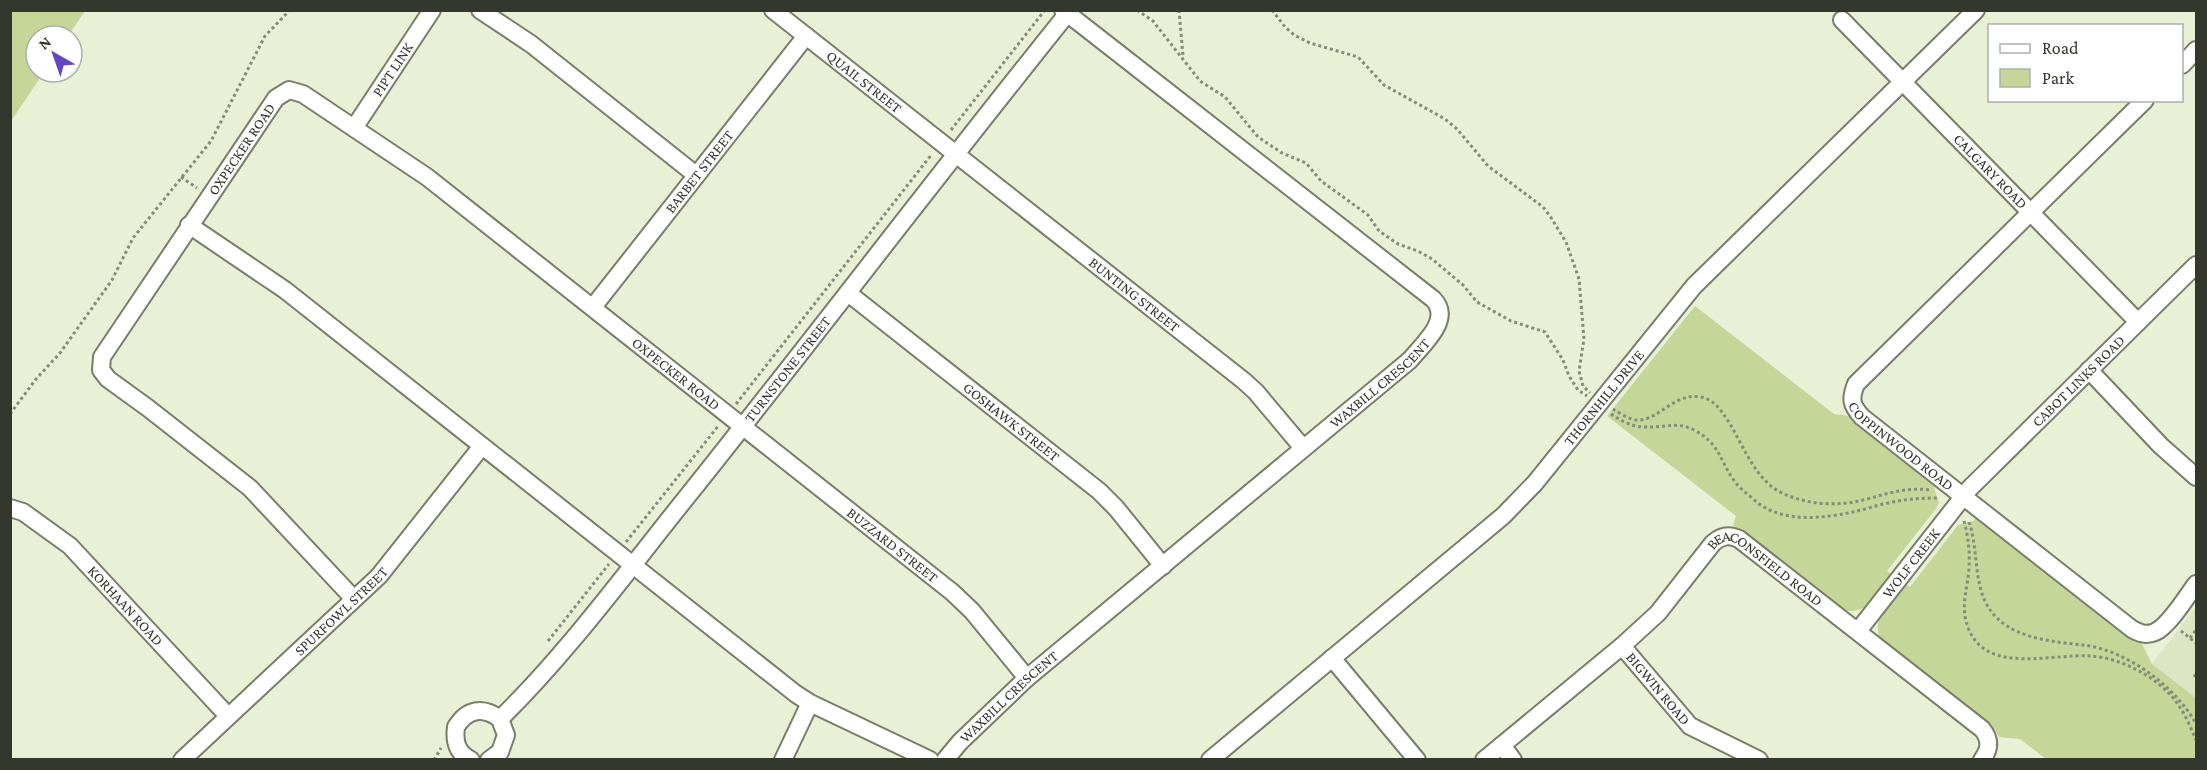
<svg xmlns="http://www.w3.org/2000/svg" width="2207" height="770" font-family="'Crimson Pro',serif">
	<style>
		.built { fill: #dde5c5 }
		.green { fill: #c6d699 }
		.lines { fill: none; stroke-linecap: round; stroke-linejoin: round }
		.minor-casing { stroke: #787e68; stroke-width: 20 }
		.path { stroke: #868b7a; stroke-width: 3; stroke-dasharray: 3 3; stroke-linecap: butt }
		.minor { stroke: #fff; stroke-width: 16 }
		.labels { text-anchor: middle; stroke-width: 4.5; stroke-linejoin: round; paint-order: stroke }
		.street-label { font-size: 15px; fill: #34372d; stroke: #fff }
	</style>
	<rect width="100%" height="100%" fill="#e8f0d6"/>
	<path class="built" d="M 2196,607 L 2196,698 L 2152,664 Z"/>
	<g class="green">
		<path d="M 11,10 L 85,11 L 68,36 L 36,36 L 36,72 L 44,72 L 11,121 Z"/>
		<path d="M 1695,306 L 1834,414 L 1849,416 L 1937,485 L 1934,488 L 1939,503 L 1935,510 L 1887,571 L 1892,575 C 1878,593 1863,623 1837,606 L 1733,525 L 1736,516 L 1607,416 Z"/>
		<path d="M 1975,517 L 1981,519 L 2142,644 L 2152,664 L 2196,698 L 2196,759 L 2046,759 L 2020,739 L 1999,737 L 1995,730 L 1882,641 C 1868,619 1892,600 1905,583 L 1910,587 L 1958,525 L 1974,521 Z"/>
	</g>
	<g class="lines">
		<defs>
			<g id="minor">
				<path d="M 480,10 L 531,44 L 696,175"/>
				<path id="s1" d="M 773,10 L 1244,381 L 1256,392 L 1303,448"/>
				<path id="s2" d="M 1842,20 L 2138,322"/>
				<path d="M 2182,65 L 2196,50"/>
				<path id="s3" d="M 2145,100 L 1856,384 C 1850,399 1851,405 1862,417 L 2132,629 C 2139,633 2146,636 2155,632 C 2169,626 2187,596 2196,584"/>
				<path id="s4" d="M 354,128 L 432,10"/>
				<path d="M 189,225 L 285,290 L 796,694 L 810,703 L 930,760"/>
				<path id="s5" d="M 848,293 L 1099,491 L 1116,508 L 1163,566"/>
				<path id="s6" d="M 593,307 L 806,36"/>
				<path d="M 2089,370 L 2161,446 L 2196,477"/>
				<path id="s7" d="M 10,508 L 23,512 L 70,546 L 228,716"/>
				<path id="s8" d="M 354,599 L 250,488 L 148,408 L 108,379 L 101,370 L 102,357 L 276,98 L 289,90 L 303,94 L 427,177 L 952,592 L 972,611 L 1027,678"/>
				<path id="s9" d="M 1858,631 L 1970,488 L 2196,265"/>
				<path id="s10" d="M 1622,646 L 1690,726 L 1759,760"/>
				<path d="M 1332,658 L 1417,760"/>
				<path id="s11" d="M 500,719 C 570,650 628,570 690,493 C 817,334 940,172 1067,14"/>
				<path d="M 1502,745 L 1513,760"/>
				<path id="s12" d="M 182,760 L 379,576 L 482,446"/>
				<path d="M 471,760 C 457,753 454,742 456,727 C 467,709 483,706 500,719 L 506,735 L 500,752 L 489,760"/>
				<path d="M 783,760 L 810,703"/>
				<path id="s13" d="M 945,760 L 960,742 L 1027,678 L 1410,360 C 1423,344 1453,319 1433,299 L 1063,10"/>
				<path id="s14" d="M 1210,760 L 1503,516 L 1535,483 L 1694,286 L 1976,10"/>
				<path id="s15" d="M 1484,760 L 1622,646 L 1658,613 L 1713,543 C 1721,536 1729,534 1739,539 L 1982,729 C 1991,740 1990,749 1982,760"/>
			</g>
		</defs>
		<use href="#minor" class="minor-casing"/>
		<g class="path">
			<path d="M 1137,10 L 1153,21 L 1200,81 L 1225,97 L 1258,137 L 1282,153 L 1306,163 L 1321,181 L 1368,215 L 1379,231 L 1398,244 L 1418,251 L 1432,259 L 1463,285 L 1477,302 L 1511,321 L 1545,332 L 1563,360 L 1569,376 L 1578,390 L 1587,396"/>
			<path d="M 1179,10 L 1183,56"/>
			<path d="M 1272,10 L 1285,27 L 1294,35 L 1310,43 L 1358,57 L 1384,85 L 1445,119 L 1457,129 L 1488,166 L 1543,207 L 1550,216 L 1566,242 L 1579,279 L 1584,339 L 1579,371 L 1583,386 L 1590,393"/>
			<path d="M 951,130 L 1045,10"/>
			<path d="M 181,177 L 197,188"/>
			<path d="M 736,404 L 932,154"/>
			<path d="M 1613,409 C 1620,413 1629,420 1638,420 C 1660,420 1674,392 1701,397 C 1734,403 1742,474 1782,493 C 1808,505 1839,507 1867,499 C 1889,493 1907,487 1930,490"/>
			<path d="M 10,414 L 36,379 L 60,353 L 112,280 L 133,238 L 211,141 L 265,36 L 290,10"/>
			<path d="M 1611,414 C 1622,421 1632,427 1645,427 C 1662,428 1678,421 1694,430 C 1720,444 1718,457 1733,479 C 1737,486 1745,492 1752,498 C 1779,524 1823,519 1857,511 C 1867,509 1877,505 1888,503 C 1905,499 1921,498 1938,498"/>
			<path d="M 1964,521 C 1968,536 1970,551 1969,567 C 1968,590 1959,606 1969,630 C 1988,675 2054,653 2091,656 C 2122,658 2159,678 2177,703 C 2185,714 2191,728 2196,740"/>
			<path d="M 1969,522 C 1980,553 1971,593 1997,618 C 2018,639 2056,642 2083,645 C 2127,650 2176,687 2196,724"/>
			<path d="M 626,542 L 719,425"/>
			<path d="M 2181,631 L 2196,643"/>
			<path d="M 2190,638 L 2196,630"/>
			<path d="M 548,641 L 609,564"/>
			<path d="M 2194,677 L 2196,674"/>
			<path d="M 434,760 L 441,748"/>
		</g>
		<use href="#minor" class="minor"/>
	</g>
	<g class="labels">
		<g class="street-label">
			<text dy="5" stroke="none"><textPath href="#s4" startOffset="70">PIPT LINK</textPath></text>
			<text dy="5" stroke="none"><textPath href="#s1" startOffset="116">QUAIL STREET</textPath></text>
			<text dy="5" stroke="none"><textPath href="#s8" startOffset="606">OXPECKER ROAD</textPath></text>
			<text dy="5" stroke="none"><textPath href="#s2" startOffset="212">CALGARY ROAD</textPath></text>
			<text dy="5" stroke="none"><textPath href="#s6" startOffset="172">BARBET STREET</textPath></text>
			<text dy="5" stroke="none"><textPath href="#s1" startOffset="460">BUNTING STREET</textPath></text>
			<text dy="5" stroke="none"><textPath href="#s11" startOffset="453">TURNSTONE STREET</textPath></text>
			<text dy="5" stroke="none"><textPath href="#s8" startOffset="1164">OXPECKER ROAD</textPath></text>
			<text dy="5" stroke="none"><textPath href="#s9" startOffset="334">CABOT LINKS ROAD</textPath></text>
			<text dy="5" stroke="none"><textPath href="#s13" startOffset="576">WAXBILL CRESCENT</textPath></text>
			<text dy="5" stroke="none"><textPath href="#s14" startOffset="537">THORNHILL DRIVE</textPath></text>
			<text dy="5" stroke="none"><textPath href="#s5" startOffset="208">GOSHAWK STREET</textPath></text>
			<text dy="5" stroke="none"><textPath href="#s3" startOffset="490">COPPINWOOD ROAD</textPath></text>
			<text dy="5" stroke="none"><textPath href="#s8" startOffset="1440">BUZZARD STREET</textPath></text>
			<text dy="5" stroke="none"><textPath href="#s9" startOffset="86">WOLF CREEK</textPath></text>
			<text dy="5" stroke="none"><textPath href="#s15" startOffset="380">BEACONSFIELD ROAD</textPath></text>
			<text dy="5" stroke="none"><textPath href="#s7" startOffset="153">KORHAAN ROAD</textPath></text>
			<text dy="5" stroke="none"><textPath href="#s12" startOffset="218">SPURFOWL STREET</textPath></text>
			<text dy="5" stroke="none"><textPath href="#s10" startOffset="56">BIGWIN ROAD</textPath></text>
			<text dy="5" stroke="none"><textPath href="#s13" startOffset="90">WAXBILL CRESCENT</textPath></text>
		</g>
	</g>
	<rect width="2207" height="770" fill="none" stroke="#34372d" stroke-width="24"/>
	<rect x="1988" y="24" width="195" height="78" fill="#ffffff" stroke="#aeafab" stroke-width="1.5"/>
	<rect x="2000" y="44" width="30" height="9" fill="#ffffff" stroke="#aeafab" stroke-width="1.5"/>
	<text x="2042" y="54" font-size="18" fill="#34372d">Road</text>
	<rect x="2000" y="69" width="30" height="18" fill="#c6d699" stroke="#aeafab" stroke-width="1.5"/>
	<text x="2042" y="84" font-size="18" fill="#34372d">Park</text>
	<g transform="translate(54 54) rotate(320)"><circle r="28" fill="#ffffff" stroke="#aeafab" stroke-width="1.5"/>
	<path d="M0-4.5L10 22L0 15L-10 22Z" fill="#6247c0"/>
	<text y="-9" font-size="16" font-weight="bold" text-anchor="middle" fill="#34372d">N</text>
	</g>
</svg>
